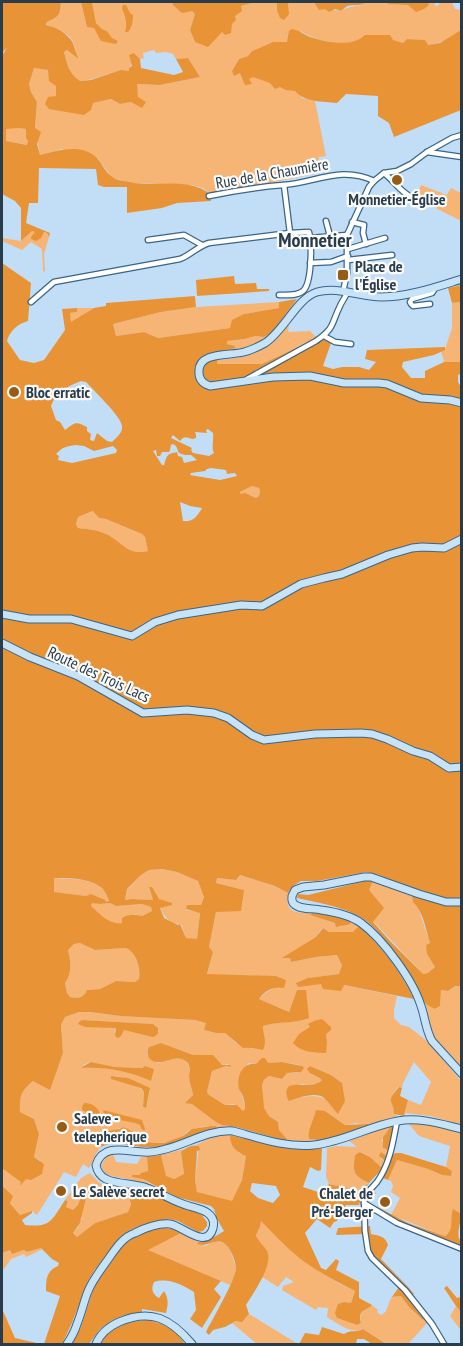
<svg xmlns="http://www.w3.org/2000/svg" width="463" height="1346" font-family="'PT Sans Narrow',sans-serif">
	<style>
		.green { fill: #f6b475; fill-rule: evenodd }
		.forest { fill: #e89436; fill-rule: evenodd }
		.lines { fill: none; stroke-linecap: round; stroke-linejoin: round }
		.street-casing { stroke: #396589; stroke-width: 7 }
		.secondary-casing { stroke: #396589; stroke-width: 9 }
		.street { stroke: #fff; stroke-width: 4.5 }
		.secondary { stroke: #c6e3f8; stroke-width: 7 }
		.poi-dot { fill: #955c18; stroke: #fbfbfb; stroke-width: 2 }
		.labels { text-anchor: middle; stroke-width: 4.5; stroke-linejoin: round; paint-order: stroke }
		.street-label { font-size: 16px; fill: #293c4c; stroke: #fbfbfb }
		.poi-label { font-size: 16px; font-weight: bold; fill: #293c4c; stroke: #fbfbfb; text-anchor: start }
		.quarter-label { font-size: 20px; font-weight: bold; fill: #293c4c; stroke: #fbfbfb }
	</style>
	<rect width="100%" height="100%" fill="#c2def7"/>
	<g class="green">
		<path d="M 61,2 L 81,2 L 87,27 L 94,28 L 116,44 L 118,41 L 112,38 L 107,31 L 102,29 L 96,23 L 92,2 L 172,2 L 173,5 L 192,11 L 195,14 L 190,30 L 195,42 L 222,32 L 232,24 L 240,6 L 255,2 L 277,2 L 277,10 L 289,14 L 288,2 L 314,2 L 315,4 L 325,9 L 341,11 C 351,4 358,9 366,2 L 385,2 L 389,4 L 429,5 L 428,2 L 437,2 L 434,5 L 437,6 L 441,2 L 452,2 L 455,9 L 461,10 L 461,30 C 450,38 442,43 428,45 L 424,40 L 407,39 L 403,43 C 390,39 373,38 360,40 C 356,40 351,43 346,43 C 334,44 310,39 301,31 L 287,42 L 273,42 L 252,51 L 248,56 L 239,59 L 232,71 L 240,73 L 248,78 L 252,77 L 274,56 L 302,98 L 315,101 L 326,156 L 319,157 L 319,173 L 255,186 L 210,194 L 203,188 L 192,185 L 130,183 L 111,177 L 98,158 L 62,149 L 40,155 L 35,129 L 37,102 L 31,92 L 29,84 L 34,68 L 48,70 L 56,86 L 56,96 L 93,103 L 111,99 L 120,104 L 131,102 L 138,97 L 136,84 L 160,85 L 200,77 L 188,58 L 176,59 L 173,54 L 166,52 L 156,53 L 154,50 L 143,53 L 144,58 L 140,59 L 134,53 L 129,71 C 114,69 98,80 80,81 C 68,72 68,66 64,52 L 67,50 L 76,57 L 79,57 C 74,52 76,48 73,42 C 69,33 56,27 47,25 L 47,22 C 59,16 60,15 61,2 Z"/>
		<path d="M 6,128 L 18,128 L 26,129 L 26,138 L 28,141 L 28,145 L 6,141 Z"/>
		<path d="M 421,185 L 447,195 L 451,188 L 461,193 L 461,221 L 416,198 Z"/>
		<path d="M 32,231 L 47,233 L 49,237 L 44,254 L 45,272 L 43,271 L 42,249 L 31,242 L 22,250 L 2,241 L 2,238 L 21,241 Z"/>
		<path d="M 279,302 L 279,308 L 244,314 L 230,328 L 158,338 L 144,332 L 116,336 L 113,324 L 161,312 L 196,307 Z"/>
		<path d="M 461,302 L 461,362 L 444,362 L 441,351 L 445,349 L 452,328 L 452,303 Z"/>
		<path d="M 77,308 L 94,308 L 71,323 L 70,313 L 77,312 Z"/>
		<path d="M 281,321 L 282,322 C 264,343 250,348 223,351 L 235,346 L 227,344 L 227,341 L 245,339 L 255,336 L 264,337 L 274,330 Z"/>
		<path d="M 289,325 L 288,332 L 310,331 L 318,339 L 262,364 L 217,364 L 218,360 C 252,357 266,351 289,325 Z"/>
		<path d="M 252,486 L 259,488 L 260,492 L 259,496 L 256,498 L 250,495 L 241,494 L 240,492 Z"/>
		<path d="M 94,511 L 99,518 L 106,519 L 142,534 L 145,537 L 149,551 C 125,556 123,542 106,534 C 98,530 87,529 78,528 L 76,524 L 78,517 Z"/>
		<path d="M 162,869 L 177,872 L 198,881 L 204,896 L 201,905 L 188,905 L 186,910 L 200,912 L 197,940 L 186,938 L 181,924 C 170,924 164,917 160,907 L 172,905 L 159,899 L 149,888 L 153,900 L 132,899 L 125,900 L 127,890 L 141,875 L 149,870 Z"/>
		<path d="M 240,875 L 275,886 L 288,893 C 285,913 295,913 312,913 L 310,915 L 341,925 L 351,921 L 359,926 L 354,932 L 329,932 L 322,928 L 316,937 L 284,958 L 290,958 L 291,962 L 316,957 L 337,955 L 342,965 L 339,974 L 308,978 L 321,984 L 343,985 L 397,996 L 394,1010 L 394,1018 L 401,1025 L 409,1027 L 427,1041 L 461,1081 L 461,1125 L 430,1116 L 405,1113 L 408,1100 L 421,1105 L 431,1082 L 414,1062 L 403,1083 L 402,1088 L 398,1087 C 385,1104 394,1099 394,1114 L 398,1116 L 369,1126 L 356,1123 L 345,1125 L 325,1111 C 316,1120 308,1126 309,1139 L 313,1140 L 313,1141 L 286,1141 L 287,1139 L 279,1130 L 278,1122 L 269,1116 L 263,1108 L 262,1085 L 264,1080 L 269,1076 L 282,1079 L 287,1073 L 298,1073 L 300,1065 L 282,1062 L 256,1064 L 249,1063 C 231,1078 243,1090 245,1109 L 243,1111 L 234,1104 L 225,1105 L 209,1095 L 207,1092 L 212,1071 L 226,1066 L 230,1067 L 228,1064 L 222,1065 L 211,1055 L 201,1056 L 193,1055 L 161,1043 L 149,1047 L 147,1051 L 147,1055 L 158,1063 C 167,1061 184,1053 189,1066 C 191,1071 189,1070 189,1075 C 189,1082 192,1088 193,1095 L 186,1102 C 202,1106 211,1122 228,1126 L 217,1128 L 216,1126 C 208,1126 194,1127 187,1132 C 186,1132 185,1134 184,1135 C 176,1141 161,1144 151,1143 C 142,1141 132,1131 122,1127 L 106,1135 L 99,1146 L 101,1147 C 95,1154 94,1160 89,1168 L 83,1164 L 76,1177 L 64,1172 L 37,1215 L 32,1211 L 20,1215 L 2,1192 L 2,1159 L 41,1161 L 34,1157 L 39,1134 L 34,1119 L 20,1112 C 20,1096 20,1092 33,1081 L 50,1089 L 63,1053 L 61,1025 L 65,1017 L 79,1012 L 90,1012 L 120,1016 L 195,1020 L 207,1023 L 204,1030 L 216,1033 L 225,1033 L 236,1043 L 254,1049 L 263,1026 L 269,1024 L 303,1020 L 297,990 L 289,1012 L 259,999 C 268,989 276,988 286,980 L 276,976 L 207,975 L 213,952 L 209,947 L 216,912 L 244,890 L 216,883 L 217,878 L 236,880 ZM 83,1020 L 153,1024 L 158,1028 L 159,1032 L 123,1030 L 114,1033 L 116,1028 L 105,1027 ZM 91,1062 L 115,1067 L 142,1068 L 145,1066 L 151,1068 L 149,1080 C 129,1069 105,1067 83,1068 L 83,1065 ZM 310,1066 L 331,1075 L 342,1083 L 325,1099 C 314,1093 301,1097 289,1101 L 300,1084 C 309,1085 315,1086 322,1080 L 319,1077 L 312,1075 ZM 112,1076 L 123,1077 L 150,1090 L 146,1107 L 144,1108 L 143,1107 L 144,1092 L 138,1086 Z"/>
		<path d="M 54,878 C 69,879 90,878 102,888 C 106,892 107,897 109,902 L 106,902 L 91,894 L 86,896 L 53,892 Z"/>
		<path d="M 373,881 L 412,896 L 413,902 L 416,904 L 419,910 L 430,943 L 427,954 L 435,967 L 428,973 L 423,974 L 373,921 L 369,890 Z"/>
		<path d="M 92,902 L 100,904 L 110,903 L 116,906 L 142,904 L 151,907 L 152,911 L 142,916 L 134,914 C 130,917 126,921 122,923 C 111,928 98,913 91,906 Z"/>
		<path d="M 80,943 L 95,950 L 126,948 C 136,952 141,968 139,979 L 135,982 L 116,981 L 100,989 L 87,990 C 83,999 79,998 70,997 L 67,993 L 65,983 C 72,974 71,961 68,950 L 74,944 Z"/>
		<path d="M 455,986 L 461,986 L 461,1070 L 433,1036 L 430,1030 L 424,1003 L 436,1009 L 440,1006 L 441,990 L 448,991 Z"/>
		<path d="M 408,1123 L 436,1126 L 461,1133 L 461,1214 L 453,1210 C 449,1220 455,1228 445,1236 L 391,1215 L 400,1198 L 391,1192 L 393,1186 L 391,1181 L 388,1180 L 397,1160 L 428,1169 L 442,1175 L 451,1176 L 452,1171 L 446,1167 L 450,1146 L 419,1136 Z"/>
		<path d="M 391,1126 L 383,1137 L 382,1141 L 389,1150 L 387,1156 L 381,1152 L 381,1159 L 385,1161 L 381,1167 L 370,1157 L 361,1152 L 355,1155 C 353,1173 352,1175 369,1183 L 359,1191 L 329,1184 L 326,1177 L 327,1148 L 336,1146 L 357,1147 L 349,1141 Z"/>
		<path d="M 221,1135 L 230,1135 L 230,1137 L 239,1153 L 246,1156 L 242,1180 L 232,1202 L 197,1192 L 195,1180 L 199,1146 L 196,1145 L 214,1136 Z"/>
		<path d="M 184,1149 L 181,1152 L 184,1174 L 174,1179 L 166,1177 L 161,1155 Z"/>
		<path d="M 113,1154 L 116,1162 L 137,1164 L 141,1157 L 147,1157 L 148,1172 L 143,1179 L 154,1187 L 132,1180 L 107,1175 L 104,1172 L 101,1166 L 106,1157 Z"/>
		<path d="M 90,1173 C 105,1189 107,1190 128,1191 L 131,1206 L 128,1212 L 95,1223 L 77,1237 L 73,1233 L 78,1227 L 82,1218 L 78,1205 L 73,1211 L 66,1207 L 68,1201 L 65,1200 L 81,1178 Z"/>
		<path d="M 261,1220 L 297,1256 L 338,1283 L 355,1291 L 351,1303 L 344,1302 L 338,1304 L 337,1318 L 357,1325 L 361,1323 C 358,1310 366,1311 372,1305 L 378,1310 L 377,1312 L 381,1315 C 389,1312 387,1303 392,1297 L 401,1296 L 409,1307 L 423,1320 L 424,1319 L 428,1322 L 408,1344 L 386,1344 L 363,1329 C 349,1334 339,1324 327,1317 L 328,1308 L 318,1307 L 316,1310 L 282,1290 L 283,1286 L 294,1282 L 286,1277 L 278,1287 L 262,1277 C 266,1268 271,1257 264,1248 C 261,1243 258,1241 256,1235 L 260,1227 Z"/>
		<path d="M 181,1233 L 198,1242 L 197,1244 L 205,1246 L 214,1242 L 220,1242 L 225,1243 L 230,1250 L 236,1267 L 235,1275 L 230,1285 L 147,1250 Z"/>
		<path d="M 41,1248 L 43,1249 L 26,1257 L 24,1254 L 11,1259 L 4,1269 L 2,1270 L 2,1253 L 10,1250 L 12,1254 L 24,1250 L 27,1252 Z"/>
		<path d="M 456,1306 L 461,1312 L 461,1340 L 460,1329 L 450,1316 Z"/>
		<path d="M 249,1314 L 298,1344 L 257,1344 L 232,1323 L 246,1318 Z"/>
	</g>
	<g class="forest">
		<path d="M 2,2 L 61,2 C 60,16 59,16 47,22 L 46,25 C 56,27 65,32 71,40 C 75,45 74,51 79,58 L 76,57 L 67,50 L 64,52 C 68,66 68,72 80,81 L 91,80 L 121,70 L 129,71 L 129,68 L 132,66 L 129,55 L 134,53 L 140,59 L 141,68 L 174,75 L 183,72 L 176,59 L 188,58 L 200,77 L 160,85 L 137,84 L 138,97 L 146,102 L 142,108 L 131,102 L 120,104 L 111,99 L 93,103 L 91,110 L 84,115 L 49,109 L 45,104 L 48,97 L 56,96 L 56,86 L 49,81 L 48,70 L 34,68 L 29,84 L 31,92 L 37,102 L 35,128 L 41,132 L 37,144 L 40,155 C 58,150 82,143 97,158 C 102,163 105,172 111,176 C 115,180 124,181 129,182 C 155,188 187,176 210,194 L 211,201 L 177,203 L 162,208 L 127,213 L 127,187 L 104,187 L 98,185 L 96,169 L 39,168 L 38,203 L 29,203 L 26,223 L 50,233 L 49,237 L 47,233 L 44,232 L 41,238 L 36,241 L 31,239 L 31,237 L 35,232 L 32,231 L 21,241 L 21,208 L 15,201 L 2,194 L 2,56 L 7,47 L 2,53 ZM 18,128 L 26,129 L 26,138 L 28,141 L 27,145 L 6,141 L 6,129 Z"/>
		<path d="M 81,2 L 92,2 L 96,23 L 102,29 L 107,31 L 112,38 L 118,41 L 116,44 L 101,41 L 94,28 L 87,27 Z"/>
		<path d="M 172,2 L 255,2 L 241,6 L 242,11 L 235,16 L 236,20 L 232,24 L 231,33 L 225,35 L 222,32 L 208,47 L 195,42 L 190,30 L 195,14 L 192,11 L 182,13 L 173,5 Z"/>
		<path d="M 277,2 L 288,2 L 289,14 L 284,20 L 280,18 L 277,10 Z"/>
		<path d="M 314,2 L 366,2 C 360,7 355,4 347,6 C 346,7 342,10 341,11 L 335,9 L 329,12 L 325,9 L 319,10 Z"/>
		<path d="M 385,2 L 428,2 L 429,5 L 424,9 L 416,12 L 408,5 L 389,4 Z"/>
		<path d="M 123,5 L 126,5 L 130,13 L 133,15 C 133,22 132,27 128,32 L 125,32 C 128,23 125,16 122,8 Z"/>
		<path d="M 292,29 C 301,31 303,34 310,37 C 325,42 352,48 365,35 L 390,35 L 393,40 L 403,43 L 407,39 L 425,40 L 428,45 L 440,43 L 461,30 L 461,110 L 394,137 L 389,123 L 378,116 L 378,96 L 346,94 L 337,103 C 322,101 306,103 295,91 L 286,90 L 280,87 L 275,89 L 270,83 L 253,77 L 249,79 L 252,84 L 245,85 L 240,73 L 234,76 L 232,71 L 239,59 L 248,56 L 252,51 L 273,42 L 287,42 L 289,31 Z"/>
		<path d="M 2,263 L 31,283 L 28,321 C 18,324 10,330 7,341 L 20,360 L 34,363 L 44,360 L 65,330 L 62,309 L 77,308 L 77,312 L 70,313 L 71,322 L 94,308 L 106,306 L 106,303 L 195,296 L 196,307 L 161,312 L 113,324 L 116,336 L 144,332 L 158,338 L 230,328 L 232,320 L 244,314 L 279,308 L 279,302 L 297,299 L 274,330 L 269,334 L 264,337 L 255,336 L 245,339 L 227,341 L 227,344 L 235,346 L 235,348 L 222,351 L 218,359 L 217,364 L 262,364 L 307,343 L 318,339 L 325,339 L 331,343 L 323,366 L 333,369 L 342,367 L 359,367 L 369,370 L 376,362 L 365,359 L 367,350 L 445,347 L 445,350 L 434,355 L 403,362 L 402,367 L 411,378 L 425,378 L 425,371 L 444,362 L 461,362 L 461,374 L 458,375 L 458,382 L 462,389 L 461,899 L 447,899 L 405,886 L 379,875 L 366,872 L 317,881 L 301,881 L 293,886 L 288,893 L 275,886 L 240,875 L 236,880 L 217,878 L 216,883 L 244,890 L 241,911 L 216,912 L 209,947 L 213,952 L 207,974 L 276,976 L 286,980 L 284,988 C 273,986 266,990 259,999 L 289,1012 L 297,990 L 306,990 L 309,1018 C 295,1024 278,1021 263,1026 C 262,1035 268,1039 263,1050 C 257,1049 250,1047 243,1048 L 225,1033 L 216,1033 L 204,1030 L 206,1023 L 195,1020 L 120,1016 L 90,1012 L 79,1012 L 65,1017 L 61,1025 L 63,1053 L 50,1090 L 33,1081 C 20,1092 20,1096 20,1112 L 34,1119 L 39,1134 L 34,1157 L 44,1164 L 42,1174 L 31,1180 L 26,1179 L 20,1186 L 21,1182 L 2,1168 ZM 81,381 L 86,382 C 94,391 121,416 122,426 C 123,433 116,438 112,442 L 107,441 L 97,433 L 94,441 L 90,440 L 91,434 L 87,431 L 87,427 C 76,421 75,422 65,430 L 60,422 L 56,420 L 51,406 C 56,392 68,386 81,381 ZM 208,429 L 213,433 C 214,439 211,448 214,453 L 209,456 L 193,453 L 191,450 L 192,448 L 171,438 L 173,435 L 180,441 C 185,435 186,438 193,439 L 196,438 L 196,435 L 195,432 L 207,433 L 206,430 ZM 173,444 L 176,446 L 179,453 L 185,455 L 191,455 L 197,460 L 184,463 L 182,457 L 178,456 L 177,452 C 166,454 167,456 164,465 L 162,465 L 153,451 L 156,450 L 157,456 L 160,456 L 162,452 L 169,452 L 170,450 L 171,445 ZM 75,445 L 84,446 L 94,451 L 113,446 L 117,450 L 116,453 L 72,463 L 58,460 L 59,456 L 56,454 C 63,447 64,447 75,445 ZM 211,468 L 226,470 L 227,474 L 235,473 L 237,476 L 220,480 L 190,475 L 191,473 L 205,471 L 207,469 ZM 252,486 L 259,488 L 260,491 L 259,496 L 256,498 L 245,493 L 241,494 L 240,492 ZM 180,502 L 190,506 L 202,508 C 197,517 193,522 183,521 ZM 93,511 L 99,518 L 106,519 L 142,534 L 145,537 L 148,551 C 127,556 123,542 106,534 C 98,530 87,529 78,528 L 76,524 L 78,517 ZM 162,869 L 177,872 L 198,881 L 204,897 L 201,905 L 187,905 L 186,909 L 200,913 L 197,939 L 186,938 L 180,924 L 178,925 L 164,918 L 160,908 L 172,905 L 172,903 L 159,899 L 152,887 L 149,887 L 153,900 L 132,899 L 125,900 L 127,889 L 141,875 L 149,870 ZM 54,878 C 69,878 90,878 102,888 C 106,892 107,897 109,901 L 106,902 L 105,900 L 91,894 L 86,896 L 54,892 ZM 92,903 L 100,904 L 110,903 L 116,906 L 142,904 L 151,907 L 152,911 L 142,916 C 134,914 129,914 122,918 L 122,923 C 109,925 100,914 91,906 ZM 80,943 L 95,950 L 126,948 C 136,952 141,968 139,979 L 135,982 L 116,981 L 100,989 L 87,990 C 83,999 79,998 70,997 L 67,993 L 65,983 C 72,974 71,961 68,950 L 74,944 Z"/>
		<path d="M 234,276 L 235,284 L 256,283 L 257,289 L 269,289 L 269,291 L 197,296 L 196,280 Z"/>
		<path d="M 461,285 L 461,302 L 452,303 L 448,288 Z"/>
		<path d="M 365,881 L 373,881 L 369,890 L 384,908 L 373,922 L 392,943 L 423,974 L 428,973 L 435,967 L 427,954 L 426,945 L 430,943 C 426,930 423,911 413,902 L 412,896 L 446,905 L 461,906 L 461,986 L 455,986 L 448,991 L 441,990 L 440,1006 L 435,1009 C 432,1007 426,1005 424,1002 C 419,996 415,984 411,977 C 400,960 378,926 360,917 C 341,906 318,903 297,898 L 298,894 L 308,895 Z"/>
		<path d="M 312,913 L 336,915 L 351,921 L 350,924 C 345,926 341,925 336,927 L 335,923 L 310,915 Z"/>
		<path d="M 359,926 C 382,947 401,972 414,999 L 344,985 L 341,991 L 323,989 L 321,984 L 298,987 L 296,983 L 308,978 L 339,974 L 342,965 L 337,955 L 316,957 L 291,962 L 290,958 L 282,958 L 316,937 L 323,928 L 329,932 L 353,932 Z"/>
		<path d="M 322,1019 L 331,1027 L 331,1030 L 326,1034 L 327,1043 L 326,1053 C 313,1052 302,1053 293,1043 L 299,1034 L 310,1027 L 308,1024 L 314,1021 Z"/>
		<path d="M 83,1020 L 153,1024 L 158,1028 C 159,1033 158,1035 153,1037 L 124,1030 L 121,1036 L 118,1038 L 115,1036 L 116,1028 L 85,1027 L 78,1024 L 80,1021 Z"/>
		<path d="M 161,1043 L 193,1055 L 213,1055 L 222,1065 L 230,1065 L 231,1067 L 226,1066 L 212,1071 L 207,1092 L 209,1095 L 225,1105 L 237,1105 L 243,1111 L 245,1109 C 245,1104 244,1098 242,1094 C 241,1092 240,1091 239,1089 C 236,1077 242,1062 256,1064 L 262,1058 L 265,1058 L 268,1063 L 282,1062 L 302,1066 L 304,1068 L 301,1072 L 287,1073 L 282,1079 L 269,1076 L 264,1080 L 262,1085 L 264,1108 L 269,1116 L 278,1122 L 279,1130 L 287,1139 L 286,1141 L 236,1127 L 222,1125 L 216,1122 L 192,1104 L 185,1103 L 193,1095 C 192,1088 189,1082 189,1076 C 189,1072 191,1070 189,1066 C 189,1065 188,1063 187,1062 C 178,1054 168,1062 159,1062 C 149,1063 145,1054 149,1047 Z"/>
		<path d="M 91,1062 L 115,1067 L 142,1068 L 145,1066 L 154,1069 L 151,1081 C 128,1071 107,1067 83,1068 L 82,1067 Z"/>
		<path d="M 310,1066 L 331,1075 L 342,1083 L 345,1101 L 338,1114 C 333,1109 329,1102 324,1098 C 316,1091 298,1098 289,1101 C 286,1096 285,1090 289,1086 C 301,1082 312,1089 322,1080 C 318,1075 310,1076 307,1069 Z"/>
		<path d="M 111,1076 L 128,1078 L 150,1088 L 146,1108 L 143,1107 L 144,1092 L 141,1088 L 111,1079 Z"/>
		<path d="M 399,1087 L 402,1088 L 400,1096 L 408,1100 L 404,1116 L 394,1114 C 394,1099 384,1104 399,1087 Z"/>
		<path d="M 84,1103 C 92,1103 97,1107 100,1113 L 94,1116 L 82,1110 L 82,1107 Z"/>
		<path d="M 103,1110 L 142,1120 L 145,1129 L 144,1131 L 141,1128 L 140,1125 L 135,1123 L 105,1117 Z"/>
		<path d="M 316,1110 L 325,1111 L 345,1125 L 368,1124 L 369,1126 C 352,1131 326,1143 309,1139 C 307,1130 314,1120 316,1110 Z"/>
		<path d="M 394,1125 L 389,1150 L 383,1148 L 383,1137 L 391,1126 Z"/>
		<path d="M 211,1126 L 216,1126 L 217,1128 C 196,1133 175,1145 153,1147 C 136,1149 116,1139 101,1147 L 99,1146 L 107,1131 L 120,1129 L 122,1127 L 128,1129 L 147,1142 L 156,1143 L 164,1143 L 183,1136 L 192,1129 Z"/>
		<path d="M 230,1135 C 262,1142 289,1153 322,1148 L 321,1170 L 318,1171 L 310,1167 L 303,1187 L 321,1193 L 329,1184 L 359,1191 L 369,1183 C 352,1175 353,1172 355,1155 L 360,1152 L 370,1157 L 381,1167 L 385,1161 L 379,1156 L 381,1152 L 387,1156 C 384,1172 375,1174 367,1186 C 363,1192 361,1198 359,1205 L 346,1205 L 337,1221 L 334,1222 L 330,1228 L 317,1219 L 305,1233 L 321,1268 L 326,1270 L 336,1259 L 339,1261 L 336,1270 L 359,1282 L 359,1298 L 372,1305 C 366,1311 357,1310 361,1323 L 357,1325 L 337,1318 L 335,1313 L 338,1304 L 344,1302 L 351,1303 L 355,1291 C 335,1281 315,1270 298,1257 C 285,1246 273,1233 261,1221 L 260,1227 L 256,1235 C 258,1242 264,1245 267,1251 C 274,1265 253,1293 246,1305 L 249,1314 L 242,1322 L 236,1321 L 225,1327 L 213,1330 L 209,1335 L 206,1332 C 212,1320 236,1279 236,1268 C 236,1261 230,1247 224,1243 C 214,1238 208,1248 197,1244 L 198,1242 L 206,1242 L 224,1231 L 217,1219 L 214,1209 L 211,1206 L 176,1197 L 143,1179 L 132,1177 L 132,1175 L 140,1175 L 141,1173 L 148,1171 L 147,1157 L 161,1155 L 166,1176 L 174,1179 L 184,1174 L 181,1152 C 185,1148 193,1144 199,1146 L 200,1150 L 197,1151 L 195,1180 L 197,1192 L 232,1201 L 242,1180 L 246,1156 C 236,1152 230,1146 230,1135 ZM 252,1183 L 276,1186 L 280,1195 L 273,1203 L 258,1198 L 250,1191 Z"/>
		<path d="M 395,1153 L 401,1153 L 446,1167 L 452,1171 L 451,1176 L 442,1175 L 428,1169 L 397,1160 L 388,1180 L 383,1178 L 392,1156 Z"/>
		<path d="M 2,1186 L 13,1196 L 10,1203 L 20,1215 L 32,1211 L 32,1213 L 22,1220 L 25,1225 C 51,1228 52,1220 65,1200 L 68,1201 L 66,1207 L 73,1210 L 78,1205 L 81,1197 L 86,1198 L 80,1223 L 73,1233 L 77,1237 L 95,1223 L 128,1212 L 131,1205 L 128,1191 L 109,1190 L 105,1187 L 135,1189 L 147,1192 L 178,1206 L 201,1214 L 207,1222 L 207,1226 L 203,1231 L 198,1232 L 178,1221 L 169,1219 L 142,1226 L 130,1230 L 120,1237 L 94,1271 L 88,1281 L 72,1323 L 62,1344 L 44,1344 L 60,1296 L 46,1291 C 46,1280 46,1271 58,1266 L 59,1263 L 52,1259 L 41,1248 L 27,1252 L 24,1250 L 12,1254 L 10,1250 L 2,1253 Z"/>
		<path d="M 372,1190 L 376,1193 L 372,1196 L 368,1202 L 408,1223 L 445,1236 C 455,1229 449,1220 453,1209 L 461,1214 C 461,1224 457,1229 459,1239 L 461,1240 L 461,1246 L 395,1220 L 366,1202 L 367,1196 Z"/>
		<path d="M 370,1226 L 371,1234 C 380,1236 385,1236 388,1245 L 381,1259 L 409,1288 L 414,1294 L 412,1296 L 372,1255 L 369,1248 L 366,1234 L 336,1235 L 338,1228 Z"/>
		<path d="M 165,1228 L 172,1229 L 181,1233 L 148,1250 L 221,1281 L 214,1289 L 221,1297 L 202,1328 L 190,1319 L 196,1310 L 194,1292 C 183,1285 168,1277 154,1282 C 151,1289 152,1294 159,1298 L 164,1291 C 169,1299 168,1305 166,1313 L 142,1309 L 142,1312 L 122,1316 L 111,1321 L 100,1329 L 89,1344 L 72,1344 L 81,1327 L 94,1287 L 120,1249 L 130,1239 L 139,1234 L 156,1229 Z"/>
		<path d="M 447,1286 L 457,1298 L 461,1297 L 461,1312 L 456,1306 L 444,1288 Z"/>
		<path d="M 399,1287 L 424,1319 L 423,1320 L 409,1307 L 401,1296 L 392,1297 Z"/>
		<path d="M 2,1297 L 3,1311 L 15,1338 L 41,1344 L 2,1344 Z"/>
		<path d="M 147,1320 C 165,1324 175,1329 185,1344 L 99,1344 C 110,1327 127,1322 147,1320 Z"/>
		<path d="M 322,1327 L 344,1334 C 352,1329 355,1333 363,1329 L 386,1344 L 372,1344 L 364,1339 L 357,1339 L 356,1344 L 299,1344 L 305,1333 L 319,1335 Z"/>
	</g>
	<g class="lines">
		<defs>
			<g id="street">
				<path d="M 427,152 L 462,157"/>
				<path d="M 384,173 C 394,181 400,192 413,198"/>
				<path d="M 284,185 L 290,233"/>
				<path d="M 209,196 C 233,191 258,187 283,185 C 315,183 341,165 374,181"/>
				<path d="M 326,221 L 330,236"/>
				<path d="M 352,222 L 364,225 L 363,233 L 366,244"/>
				<path d="M 310,238 L 347,235"/>
				<path d="M 148,240 L 184,235 L 202,245"/>
				<path d="M 348,249 L 385,238"/>
				<path d="M 348,260 L 392,255"/>
				<path d="M 310,263 L 331,262 L 348,256"/>
				<path d="M 343,292 L 347,273 L 347,235 L 369,187 L 374,181 L 384,173 L 397,171 L 411,164 L 427,152 L 452,138 L 462,135"/>
				<path d="M 31,302 L 54,282 L 180,259 C 191,255 198,246 209,243 L 290,233 L 309,232 C 312,244 312,283 303,291 C 297,296 287,295 279,295"/>
				<path d="M 430,304 L 413,306 L 411,304 L 410,302 L 412,299 L 432,293 L 436,287"/>
				<path d="M 324,336 L 335,342 L 351,344"/>
				<path d="M 247,379 L 316,341 C 335,328 331,324 340,306 C 342,301 345,298 347,293"/>
				<path d="M 397,1121 C 393,1142 390,1164 377,1182 C 373,1187 368,1191 364,1197 L 365,1231 L 368,1251 L 372,1258 L 405,1290 L 432,1324 L 444,1344"/>
				<path d="M 364,1203 L 397,1223 L 462,1249"/>
			</g>
			<g id="secondary">
				<path d="M 462,279 C 436,287 408,297 381,297 C 360,297 338,286 317,292 C 297,298 284,331 265,343 C 258,347 251,350 244,352 C 230,356 197,351 199,373 C 199,380 204,384 210,386 L 273,377 L 310,376 L 344,383 L 379,383 L 387,384 L 421,398 L 450,400 L 462,403"/>
				<path d="M 2,614 L 29,619 L 71,619 L 132,636 L 155,622 L 178,615 L 241,605 L 262,606 L 301,584 L 324,578 L 342,574 L 388,555 L 412,548 L 422,547 L 444,548 L 462,539"/>
				<path d="M 2,643 L 30,657 L 78,676 L 143,713 L 187,710 L 214,713 L 228,718 L 252,735 L 264,740 L 315,734 L 361,733 L 372,734 L 387,739 L 413,751 L 430,756 L 449,768 L 462,767"/>
				<path d="M 462,902 L 446,902 L 419,894 L 371,877 L 364,877 L 324,885 L 303,887 L 295,890 L 292,896 C 292,900 291,901 294,904 C 300,910 314,908 321,910 C 335,912 350,915 361,923 C 383,939 413,980 421,1006 C 425,1017 426,1031 432,1041 L 462,1074"/>
				<path d="M 67,1344 C 71,1338 75,1331 77,1324 C 82,1312 84,1300 89,1289 C 94,1278 102,1268 109,1258 C 116,1248 123,1237 135,1233 C 145,1228 159,1223 170,1224 C 181,1225 207,1251 213,1228 C 217,1212 199,1209 189,1206 C 174,1202 161,1193 147,1188 C 134,1183 119,1185 106,1179 C 100,1176 97,1171 96,1165 C 104,1140 131,1154 150,1152 C 179,1150 204,1129 233,1131 C 259,1138 286,1148 314,1145 C 343,1142 369,1126 398,1121 C 419,1117 441,1124 462,1129"/>
				<path d="M 96,1344 C 100,1334 108,1327 119,1322 C 151,1308 171,1319 192,1344"/>
			</g>
		</defs>
		<use href="#street" class="street-casing"/>
		<use href="#secondary" class="secondary-casing"/>
		<use href="#street" class="street"/>
		<use href="#secondary" class="secondary"/>
	</g>
	<g class="poi-dot">
		<circle cx="397" cy="180" r="6"/>
		<rect x="337" y="269" width="12" height="12" rx="3"/>
		<circle cx="14" cy="392" r="6"/>
		<circle cx="62" cy="1127" r="6"/>
		<circle cx="61" cy="1191" r="6"/>
		<circle cx="385" cy="1202" r="6"/>
	</g>
	<g class="labels">
		<g class="street-label">
			<text transform="translate(272 173) rotate(-10)" y="6">Rue de la Chaumière</text>
			<text transform="translate(99 674) rotate(25)" y="6">Route des Trois Lacs</text>
		</g>
		<g class="poi-label">
			<text x="397" y="205" text-anchor="middle">Monnetier-Église</text>
			<text x="355" y="272">Place de<tspan x="355" dy="18">l'Église</tspan></text>
			<text x="26" y="398">Bloc erratic</text>
			<text x="74" y="1124">Saleve -<tspan x="74" dy="18">telepherique</tspan></text>
			<text x="73" y="1197">Le Salève secret</text>
			<text x="373" y="1199" text-anchor="end">Chalet de<tspan x="373" dy="18">Pré-Berger</tspan></text>
		</g>
		<g class="quarter-label">
			<text x="315" y="247">Monnetier</text>
		</g>
	</g>
	<rect width="463" height="1346" fill="none" stroke="#293c4c" stroke-width="6"/>
</svg>
